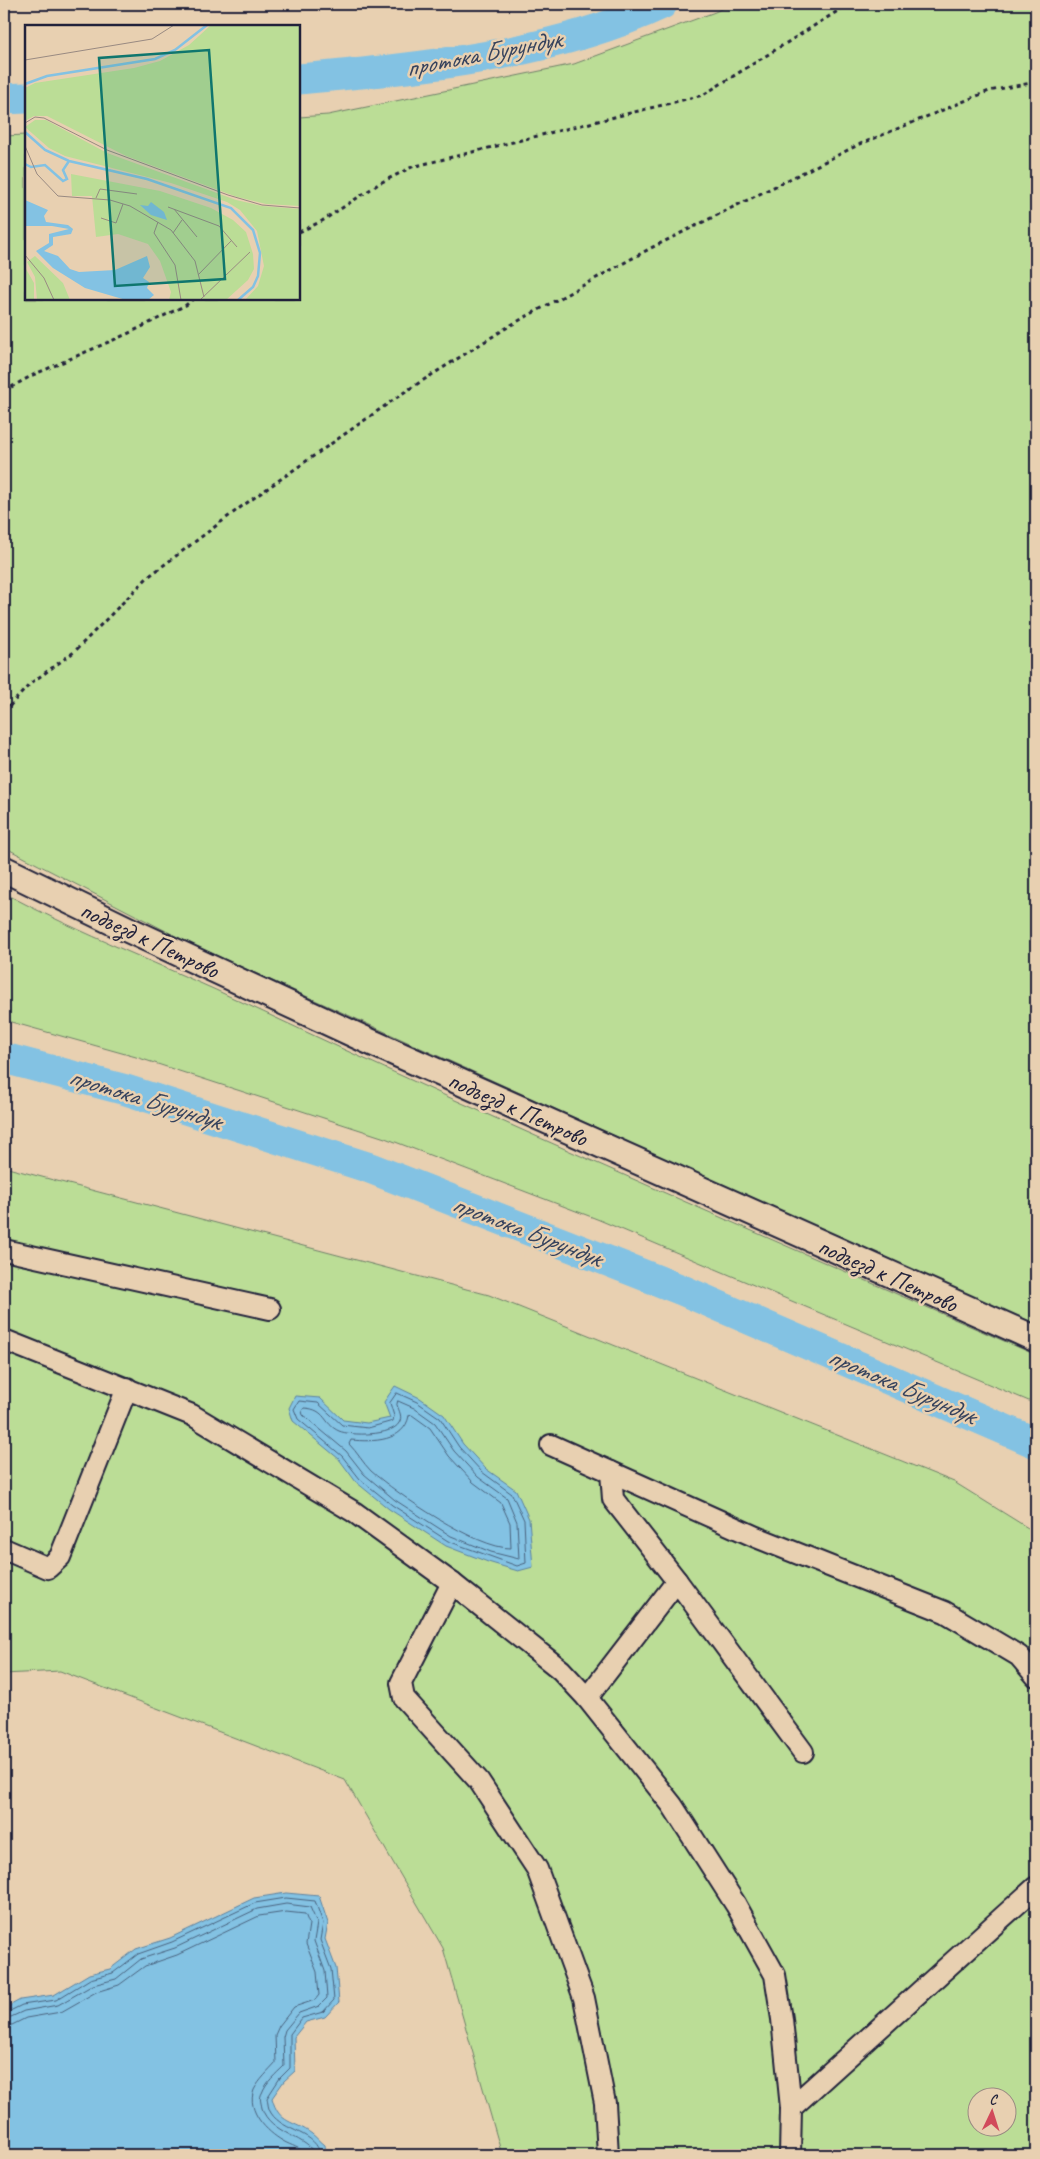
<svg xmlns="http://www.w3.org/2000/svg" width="1040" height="2159" font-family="Caveat,sans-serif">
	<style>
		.green { fill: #bbdd96; stroke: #6e8068; fill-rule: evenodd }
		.water { fill: #83c2e3; stroke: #5c82a0 }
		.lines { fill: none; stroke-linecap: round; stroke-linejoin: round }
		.shore { stroke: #49627e; stroke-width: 1 }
		.river { stroke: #83c2e3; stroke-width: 31 }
		.minor-casing { stroke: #22223b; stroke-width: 24 }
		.tertiary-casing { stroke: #22223b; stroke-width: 29 }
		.path { stroke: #22223b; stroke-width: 3; stroke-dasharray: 4 4; stroke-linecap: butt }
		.minor { stroke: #e8d0b1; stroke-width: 20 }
		.tertiary { stroke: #e8d0b1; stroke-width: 25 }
		.labels { text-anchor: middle; stroke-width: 5; stroke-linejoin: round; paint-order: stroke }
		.street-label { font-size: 25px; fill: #22223b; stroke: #e8d0b1 }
		.water-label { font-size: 26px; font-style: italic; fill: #35425d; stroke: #e8d0b1 }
		.inset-river { fill: none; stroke: #83c2e3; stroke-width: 2.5 }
		.inset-road { fill: none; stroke: #998a82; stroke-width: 1 }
		.view { fill: #0f766e; fill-opacity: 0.15; stroke: #0f766e; stroke-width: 2.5 }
		.inset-edge { fill: none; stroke: #22223b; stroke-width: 2.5 }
	</style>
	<rect width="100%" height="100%" fill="#e8d0b1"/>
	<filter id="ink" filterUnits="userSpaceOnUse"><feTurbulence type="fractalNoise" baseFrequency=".02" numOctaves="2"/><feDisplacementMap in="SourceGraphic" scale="10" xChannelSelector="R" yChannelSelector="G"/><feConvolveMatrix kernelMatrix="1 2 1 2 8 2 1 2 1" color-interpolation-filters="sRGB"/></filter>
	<g filter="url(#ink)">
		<g class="green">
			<path d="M 731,4 L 1036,4 L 1036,1324 L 882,1257 L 191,944 L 4,847 L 4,136 L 26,135 L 26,299 L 299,299 L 299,117 L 328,115 L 574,64 L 715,12 Z"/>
			<path d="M 4,893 C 82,935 166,966 246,1004 C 507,1127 773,1239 1036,1355 L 1036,1404 L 597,1219 L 385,1138 L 136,1057 L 4,1020 Z"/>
			<path d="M 4,1167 L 489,1295 L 954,1482 L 1036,1533 L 1036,2155 L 502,2155 L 443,1948 L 345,1780 L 60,1671 L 4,1674 ZM 978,2096 L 1008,2096 L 1008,2126 L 978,2126 Z"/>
		</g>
		<g class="water">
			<path d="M 395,1386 L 420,1398 L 444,1415 L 463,1444 L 486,1469 L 516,1490 L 529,1519 L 533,1567 L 518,1571 L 488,1562 L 446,1546 L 389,1509 L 356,1482 L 339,1459 L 293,1421 L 289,1408 L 295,1396 L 320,1398 L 343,1420 L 367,1423 L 390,1418 L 384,1402 Z"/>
			<path d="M 286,1893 L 319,1896 L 328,1923 L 325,1939 L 336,1968 L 339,2002 L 325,2017 L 306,2022 L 294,2037 L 295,2071 L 284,2081 L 272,2098 C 279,2125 294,2120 312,2134 C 316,2137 320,2142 324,2145 L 325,2155 L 4,2155 L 4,2004 L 9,2006 L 20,2000 L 54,1995 L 89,1974 L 110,1969 L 136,1949 L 170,1938 L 254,1898 Z"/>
		</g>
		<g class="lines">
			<g class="shore">
				<path d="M 397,1393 L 417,1402 L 440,1418 L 459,1447 L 482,1472 L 512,1494 L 524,1520 L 526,1563 L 517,1566 L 448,1541 L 392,1505 L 360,1479 L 342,1456 L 298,1419 L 294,1409 L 299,1401 L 318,1403 L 342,1425 L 368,1428 L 393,1421 L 394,1416 L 390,1403 Z"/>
				<path d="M 398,1401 L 414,1408 L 435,1423 L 454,1451 L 478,1477 L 507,1498 L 517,1522 L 519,1559 L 491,1552 L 451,1536 L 395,1500 L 364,1474 L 346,1451 L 303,1415 L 302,1411 L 304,1408 C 327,1409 323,1424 339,1431 C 351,1436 392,1436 399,1423 C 403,1417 399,1411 397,1405 Z"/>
				<path d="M 409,1416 L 412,1415 L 430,1428 L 449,1456 L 473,1482 L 501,1503 L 510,1523 L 511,1548 C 477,1549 397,1494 371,1471 C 363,1463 357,1452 349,1444 L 351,1440 C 373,1442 404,1442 409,1416 Z"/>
				<path d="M 4,2010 L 10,2011 L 22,2005 L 56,2000 L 90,1979 L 113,1973 L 138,1954 L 172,1942 L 255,1903 L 286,1898 L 315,1901 L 323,1923 L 320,1940 L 331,1969 L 334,2000 L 323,2012 L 302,2018 L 290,2034 L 290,2068 L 280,2078 L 267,2098 C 268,2103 268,2109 271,2113 C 283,2132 318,2132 320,2155"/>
				<path d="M 4,2016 L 11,2017 L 24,2011 L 58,2005 L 93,1985 L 116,1979 L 141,1959 L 175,1948 L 257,1909 L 286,1904 L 310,1907 L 317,1923 L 314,1941 L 325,1971 L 327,1998 L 319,2006 L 299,2013 L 285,2030 L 283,2037 L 284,2066 C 276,2074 266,2082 262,2093 C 259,2098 261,2102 262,2108 C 269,2134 312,2138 314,2155"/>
				<path d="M 4,2024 L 12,2025 L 26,2018 L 61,2012 L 96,1992 L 119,1985 L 145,1966 L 177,1955 L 259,1916 L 286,1912 L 305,1914 L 309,1924 L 306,1944 L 317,1972 L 319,1995 L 315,2000 L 294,2007 L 279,2026 L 275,2035 L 276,2063 C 269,2071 259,2080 254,2090 C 246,2111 267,2132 283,2141 C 291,2146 301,2147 306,2155"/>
			</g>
			<g class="river">
				<path d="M 299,79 C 420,68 551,56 662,4"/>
				<path d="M 4,99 L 26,98"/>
				<path d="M 4,1058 L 126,1090 L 370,1168 L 682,1290 L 1036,1443"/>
			</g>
			<defs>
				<g id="minor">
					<path d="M 4,1250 L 270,1309"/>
					<path d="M 4,1340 L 192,1415 L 354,1512 L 452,1583 L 561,1670 L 587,1698 L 672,1805 L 736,1905 L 775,1975 L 782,2019 L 791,2108 L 790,2155"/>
					<path d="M 551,1445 L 756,1537 L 945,1612 L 1019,1656 L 1036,1676"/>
					<path d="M 611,1472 L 613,1499 L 677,1581 L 803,1752"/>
					<path d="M 4,1549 L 48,1568 L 60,1557 L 127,1388"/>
					<path d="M 452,1583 L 401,1683 L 404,1698 L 479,1781 L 537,1869 L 584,1998 L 605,2103 L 608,2155"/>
					<path d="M 587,1698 L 677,1581"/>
					<path d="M 791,2108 L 1036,1887"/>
				</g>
				<path id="tertiary" d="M 4,869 L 129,930 L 364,1039 L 1036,1339"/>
			</defs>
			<use href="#minor" class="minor-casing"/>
			<use href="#tertiary" class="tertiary-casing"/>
			<g class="path">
				<path d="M 299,232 L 322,221 L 380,183 L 412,167 L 703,95 L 849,4"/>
				<path d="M 4,391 L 33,375 L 127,334 L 186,305 L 193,299"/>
				<path d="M 4,712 L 31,683 L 74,652 L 148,577 L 241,507 L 406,391 L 511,325 L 651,248 L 858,145 L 989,91 L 1036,82"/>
			</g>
			<use href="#minor" class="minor"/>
			<use href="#tertiary" class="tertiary"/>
		</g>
	</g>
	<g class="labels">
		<g class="street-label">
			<text transform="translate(150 939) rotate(25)" y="9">подъезд к Петрово</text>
			<text transform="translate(518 1108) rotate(24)" y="9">подъезд к Петрово</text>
			<text transform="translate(888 1274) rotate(24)" y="9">подъезд к Петрово</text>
		</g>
		<g class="water-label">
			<text transform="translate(483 53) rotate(-11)" y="9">протока Бурундук</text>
			<text transform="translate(145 1098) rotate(17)" y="9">протока Бурундук</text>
			<text transform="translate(527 1230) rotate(21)" y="9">протока Бурундук</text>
			<text transform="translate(902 1385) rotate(23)" y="9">протока Бурундук</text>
		</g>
	</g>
	<g transform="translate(25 25)">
		<rect width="275" height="275" fill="#e8d0b1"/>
		<path d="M 186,0 L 275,0 L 275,181 L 241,179 L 212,172 L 101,131 L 22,91 L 9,91 L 0,96 L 0,63 L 10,58 L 109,43 L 135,36 L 164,20 ZM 10,95 L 21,95 L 82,128 L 211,175 L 237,181 L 275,184 L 275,275 L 220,275 L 233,261 L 239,241 L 232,206 L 215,185 L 202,177 L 146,158 L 40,131 L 24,123 L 0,102 ZM 46,149 L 135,166 L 186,183 L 208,195 L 221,207 L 228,229 L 229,244 L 223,255 L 201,275 L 144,275 L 146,267 L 135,236 L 123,219 L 93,209 L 71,212 L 67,171 L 47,171 ZM 10,231 L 38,258 L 45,275 L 12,275 L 10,252 L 2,237 ZM 1,244 L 9,258 L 9,275 L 0,275 Z" fill="#bbdd96"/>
		<path d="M 0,175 L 23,185 L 19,191 L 21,197 L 43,200 L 48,204 L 46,209 L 28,212 L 28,220 L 19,226 L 33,231 L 45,244 L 54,247 L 90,245 L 122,231 L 125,242 L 118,253 L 124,257 L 122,263 L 129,270 L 123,275 L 101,275 L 60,263 L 28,243 L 11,226 L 24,218 L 24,209 L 44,204 L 27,201 L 0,201 ZM 126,177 L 139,187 L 142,195 L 126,190 L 115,180 L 123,181 Z" fill="#83c2e3"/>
		<path class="inset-river" d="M 0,59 L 22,51 L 130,34 L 150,25 L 182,0M 0,107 L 20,125 L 44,136 L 122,154 L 206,183 L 228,205 L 235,228 L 233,251 L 228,262 L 213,275M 0,139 L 6,142 L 20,140 L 38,156 L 42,154 L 38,145 L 44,136"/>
		<path class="inset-road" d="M 0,35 L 127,14 L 149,0M 0,98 L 10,92 L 19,93 L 82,125 L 203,170 L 237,180 L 275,183M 0,121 L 12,149 L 33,171 L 85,175 L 105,181 L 146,205 L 170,236 L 179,272M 71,173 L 75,164 L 112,169M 143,182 L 194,201 L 212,222M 149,184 L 172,212M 76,193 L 91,198 L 98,179M 133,197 L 129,208 L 150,240 L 156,275M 148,208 L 157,195M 0,230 L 19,253 L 29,275M 173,250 L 206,216M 175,275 L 225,227"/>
		<path class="view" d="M 184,25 L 200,254 L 90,261 L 74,33 Z"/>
		<rect width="275" height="275" class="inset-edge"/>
	</g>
	<rect width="1040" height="2159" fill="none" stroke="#e8d0b1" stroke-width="20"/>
	<rect x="10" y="10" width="1020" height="2139" fill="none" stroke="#22223b" stroke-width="2" filter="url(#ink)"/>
	<g transform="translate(992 2112) rotate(4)"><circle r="24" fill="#e8d0b1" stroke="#998a82"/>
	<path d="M0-4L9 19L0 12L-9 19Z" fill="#d1495b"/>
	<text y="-8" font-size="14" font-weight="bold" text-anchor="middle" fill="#22223b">С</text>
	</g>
</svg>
